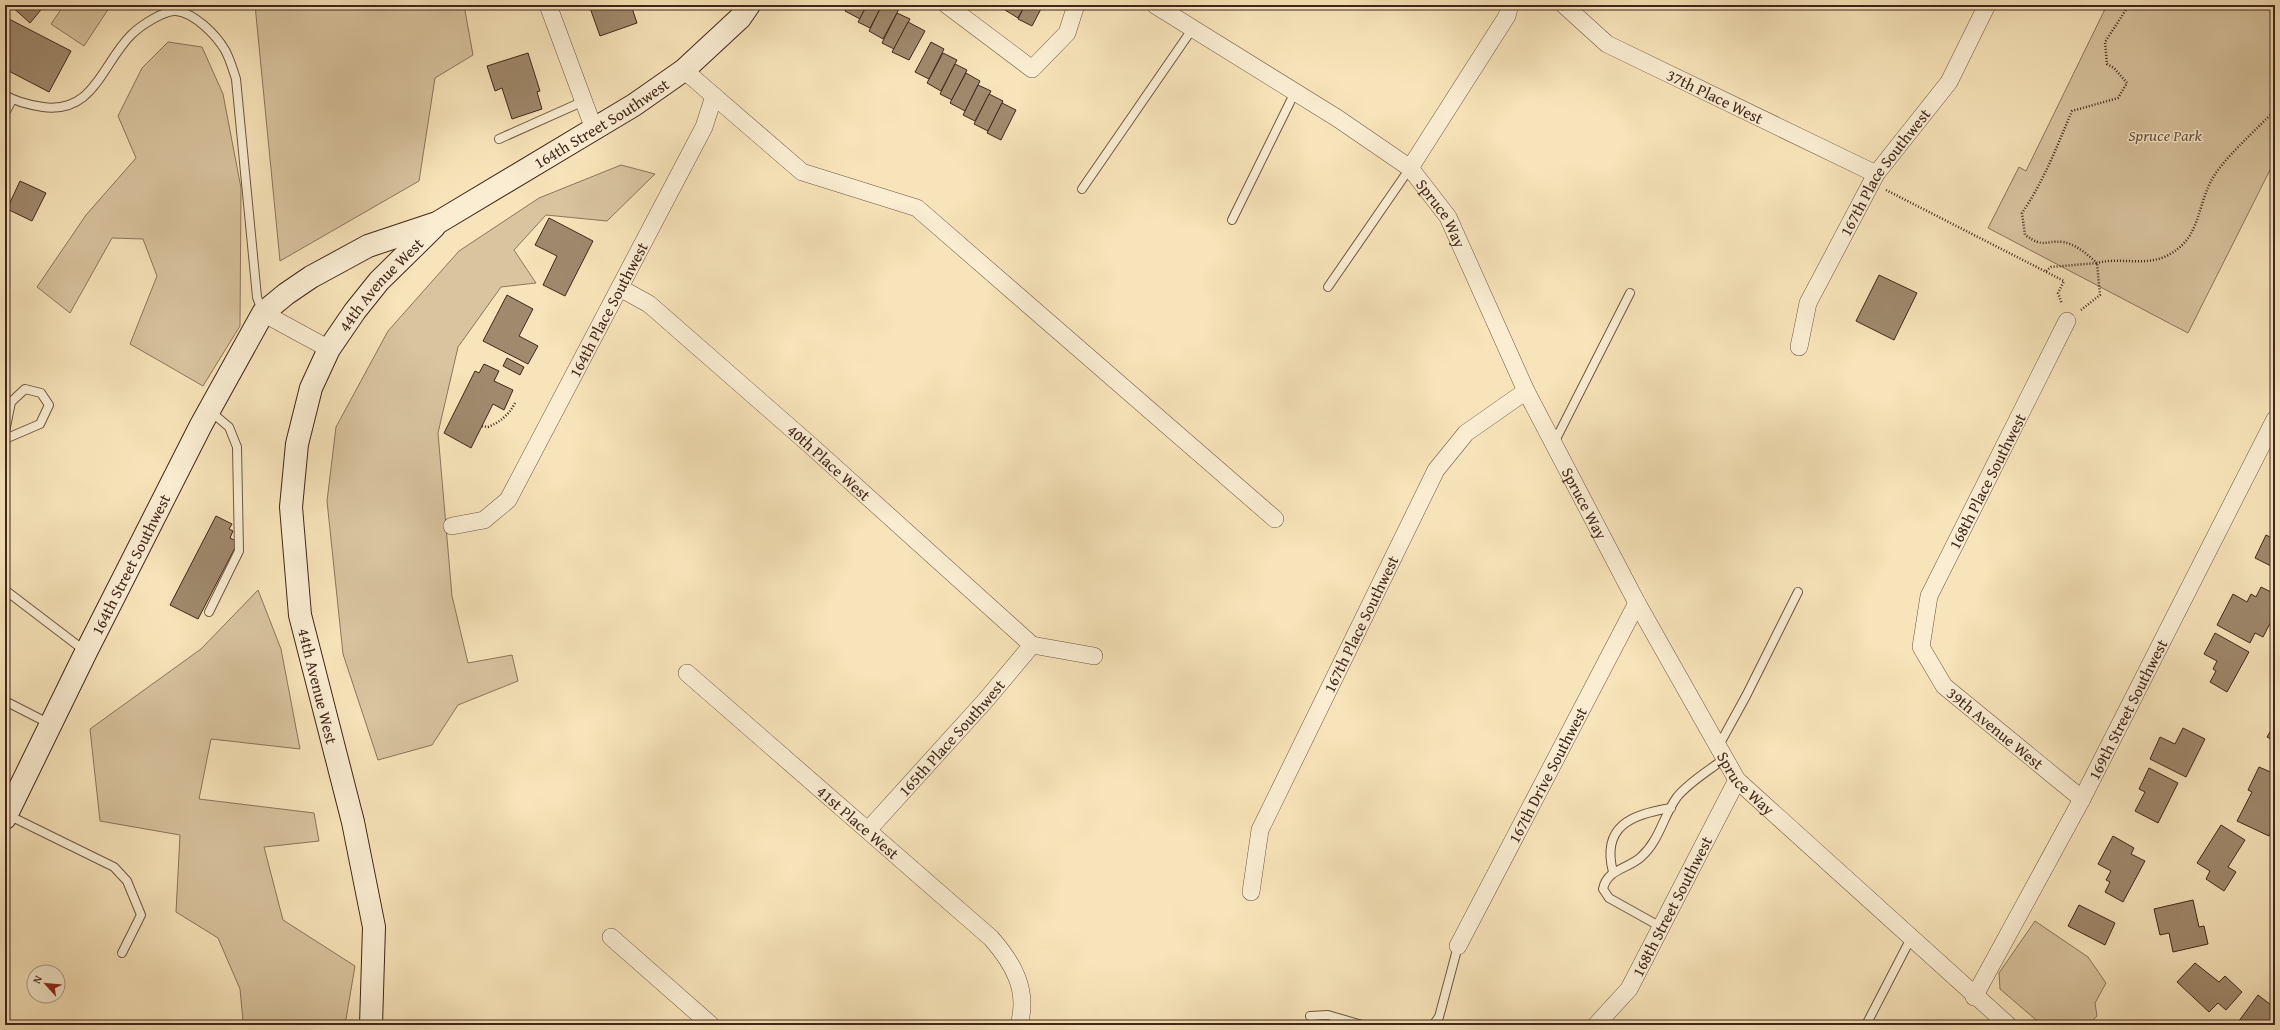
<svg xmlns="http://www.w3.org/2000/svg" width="2280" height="1030" font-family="'Gentium Book Plus',serif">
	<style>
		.green { fill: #d9c49f; stroke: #8c755c }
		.building { fill: #a0896d; stroke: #40261a }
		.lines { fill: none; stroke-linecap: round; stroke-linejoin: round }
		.lane-casing { stroke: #6e5642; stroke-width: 10 }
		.street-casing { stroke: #6e5642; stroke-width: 18 }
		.secondary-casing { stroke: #40261a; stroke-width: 24 }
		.path { stroke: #40261a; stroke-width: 2.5; stroke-dasharray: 1 2; stroke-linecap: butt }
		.lane { stroke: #faedd2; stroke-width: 8 }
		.street { stroke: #faedd2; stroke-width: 17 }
		.secondary { stroke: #faedd2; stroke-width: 22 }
		.labels { text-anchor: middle; stroke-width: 3; stroke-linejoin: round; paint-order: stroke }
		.street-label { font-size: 16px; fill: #40261a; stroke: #faedd2 }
		.park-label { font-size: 16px; font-style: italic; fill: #664e3b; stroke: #faedd2 }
	</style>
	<rect width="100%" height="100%" fill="#f8e4ba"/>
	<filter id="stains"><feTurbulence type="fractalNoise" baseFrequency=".005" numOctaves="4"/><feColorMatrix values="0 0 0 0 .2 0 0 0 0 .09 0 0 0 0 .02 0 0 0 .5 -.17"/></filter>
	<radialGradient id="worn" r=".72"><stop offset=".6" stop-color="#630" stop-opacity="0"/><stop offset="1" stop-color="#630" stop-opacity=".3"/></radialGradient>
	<g class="green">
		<path d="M 64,5 L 111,5 L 84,46 L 51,24 Z"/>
		<path d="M 255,5 L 464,5 L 473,55 L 435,78 L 419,181 L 280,261 Z"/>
		<path d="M 2107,5 L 2275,5 L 2275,160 L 2188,333 L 1988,228 L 2019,167 L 2026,171 Z"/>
		<path d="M 168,42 L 202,47 L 223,94 L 241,188 L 240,326 L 203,386 L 130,344 L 157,276 L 143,239 L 112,238 L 70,313 L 37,287 L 86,215 L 136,158 L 118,116 L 142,68 Z"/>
		<path d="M 621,165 L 655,174 L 607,221 L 546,215 L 514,250 L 536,283 L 501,287 L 458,347 L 438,433 L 452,596 L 468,663 L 512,655 L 518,681 L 458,705 L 432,745 L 378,760 L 343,654 L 327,501 L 336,427 L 388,331 L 459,251 L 539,198 Z"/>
		<path d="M 258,590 L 281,649 L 300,749 L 211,739 L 199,799 L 314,813 L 319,841 L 264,847 L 283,920 L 355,966 L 345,1025 L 251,1025 L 243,1021 L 240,989 L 218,938 L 176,912 L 180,835 L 100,821 L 90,729 L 201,649 Z"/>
		<path d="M 2035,921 L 2088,957 L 2106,983 L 2095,1003 L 2097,1016 L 2088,1025 L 2042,1025 L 2000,989 L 1999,973 Z"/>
	</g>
	<g class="building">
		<path d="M 10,5 L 45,5 L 30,23 Z"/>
		<path d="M 589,5 L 631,5 L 637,23 L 600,36 Z"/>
		<path d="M 849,5 L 867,5 L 860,19 L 845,11 Z"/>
		<path d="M 867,5 L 882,5 L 870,28 L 858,22 Z"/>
		<path d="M 882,5 L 892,5 L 899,9 L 883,39 L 869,31 Z"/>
		<path d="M 1007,5 L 1025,5 L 1018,18 L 1005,10 Z"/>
		<path d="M 1025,5 L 1043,5 L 1032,26 L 1018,19 Z"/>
		<path d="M 897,13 L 910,19 L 894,49 L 882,43 Z"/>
		<path d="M 9,19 L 71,51 L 49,92 L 5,69 L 5,27 Z"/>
		<path d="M 908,22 L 925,31 L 909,60 L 892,52 Z"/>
		<path d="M 931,42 L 944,49 L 929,79 L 915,72 Z"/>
		<path d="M 528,53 L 540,91 L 537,92 L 542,109 L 512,119 L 502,88 L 495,91 L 487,66 Z"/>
		<path d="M 943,53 L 957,60 L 941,91 L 927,83 Z"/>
		<path d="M 955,64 L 967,70 L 952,100 L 940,94 Z"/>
		<path d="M 966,73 L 980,81 L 965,111 L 950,103 Z"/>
		<path d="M 978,85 L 991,91 L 975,121 L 963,115 Z"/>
		<path d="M 989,94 L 1003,101 L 988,131 L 974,124 Z"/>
		<path d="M 1002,103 L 1016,110 L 1001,140 L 987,133 Z"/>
		<path d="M 20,181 L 46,193 L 32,221 L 7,209 Z"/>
		<path d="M 549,218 L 593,241 L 565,296 L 543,285 L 557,256 L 535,245 Z"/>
		<path d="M 1879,275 L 1917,293 L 1894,340 L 1856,321 Z"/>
		<path d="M 507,295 L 533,309 L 519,336 L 538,346 L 528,364 L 483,341 Z"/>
		<path d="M 507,358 L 524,367 L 520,375 L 503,366 Z"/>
		<path d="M 484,364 L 499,371 L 494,381 L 513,390 L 504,410 L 493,404 L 471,448 L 444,433 L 475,371 L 479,373 Z"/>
		<path d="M 216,516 L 232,524 L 229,529 L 233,531 L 230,538 L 238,542 L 198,619 L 170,605 Z"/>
		<path d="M 2275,529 L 2275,568 L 2255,558 L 2266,535 L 2270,537 Z"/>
		<path d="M 2261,587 L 2275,594 L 2275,614 L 2263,637 L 2255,633 L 2250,643 L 2217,625 L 2233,594 L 2247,602 L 2251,594 L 2256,597 Z"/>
		<path d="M 2215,633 L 2249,652 L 2227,692 L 2210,682 L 2216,671 L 2213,669 L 2217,661 L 2204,654 Z"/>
		<path d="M 2275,723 L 2275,741 L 2267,737 Z"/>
		<path d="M 2183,728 L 2205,739 L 2186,777 L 2150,759 L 2160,737 L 2175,744 Z"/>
		<path d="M 2259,767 L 2275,774 L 2275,810 L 2271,819 L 2275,822 L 2269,836 L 2237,821 L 2252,792 L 2248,790 Z"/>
		<path d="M 2149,768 L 2178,783 L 2158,823 L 2135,811 L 2145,792 L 2139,789 Z"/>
		<path d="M 2221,825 L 2245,840 L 2228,867 L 2236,872 L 2224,891 L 2206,879 L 2210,871 L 2197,863 Z"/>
		<path d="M 2113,836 L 2134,848 L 2131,854 L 2145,861 L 2123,902 L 2105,892 L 2110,882 L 2106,880 L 2111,871 L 2098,864 Z"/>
		<path d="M 2193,900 L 2199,927 L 2204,926 L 2208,944 L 2173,952 L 2169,933 L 2160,935 L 2154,909 Z"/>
		<path d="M 2079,905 L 2115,923 L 2105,945 L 2068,926 Z"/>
		<path d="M 2195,963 L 2219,982 L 2225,976 L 2242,992 L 2226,1010 L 2218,1003 L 2209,1012 L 2177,982 Z"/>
		<path d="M 2258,995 L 2275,1008 L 2273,1021 L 2275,1025 L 2236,1025 Z"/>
	</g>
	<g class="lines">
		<defs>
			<g id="lane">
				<path d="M 5,95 C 16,102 30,105 43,107 C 94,114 102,64 131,35 C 140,26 164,10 176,11 C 195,13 216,35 225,50 C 230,59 233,70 236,79 L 257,297 L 262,311"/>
				<path d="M 5,113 L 12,100"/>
				<path d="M 499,139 L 584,101"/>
				<path d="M 1082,189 L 1193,28"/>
				<path d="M 1232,220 L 1295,92"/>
				<path d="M 1328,287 L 1410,168"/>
				<path d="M 5,432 L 11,402 L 25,389 L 41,393 L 49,405 L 40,424 L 5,439"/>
				<path d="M 1554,443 L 1630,293"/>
				<path d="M 5,590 L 85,651"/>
				<path d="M 209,612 L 239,551 L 237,447 L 229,427 L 210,411"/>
				<path d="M 5,701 L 50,724"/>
				<path d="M 1718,747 L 1746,696 L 1798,592"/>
				<path d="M 8,815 L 114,867 L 127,881 L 141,915 L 122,953"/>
				<path d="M 1613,872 C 1601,826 1632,814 1671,808"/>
				<path d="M 1661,927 L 1609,898 L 1603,889 C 1607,869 1628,869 1641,857 C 1660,840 1663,816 1677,797 C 1689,782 1710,770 1725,758"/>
				<path d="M 1310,1016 L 1328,1015 L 1362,1025"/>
				<path d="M 1433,1025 L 1439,1017 L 1458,946"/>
				<path d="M 1866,1025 L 1911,938"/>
			</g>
			<g id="street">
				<path d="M 548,5 L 594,129"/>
				<path d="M 947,5 L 1032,69 L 1067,33 L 1076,5"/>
				<path id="s1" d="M 1155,5 L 1337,118 L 1410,168 L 1448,217 L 1526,391 L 1637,603 L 1737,780 L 2008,1025"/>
				<path id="s2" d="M 1564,5 L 1607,44 L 1876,174"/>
				<path d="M 714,96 L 802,172 L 917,208 L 1275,519"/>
				<path d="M 1410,168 L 1507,16 L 1510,5"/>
				<path id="s3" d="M 620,288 L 649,304 L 809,444 L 1032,645"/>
				<path d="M 263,313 L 329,349"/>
				<path id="s4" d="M 2067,321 L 1929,596 L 1921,647 L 1944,686 L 2082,799"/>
				<path id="s5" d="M 1799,347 L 1808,303 L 1876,174 L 1949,82 L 1987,5"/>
				<path id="s6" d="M 452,526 L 484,520 L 508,500 L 704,127 L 714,96 L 684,70"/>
				<path d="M 1032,645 L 1094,656"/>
				<path id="s7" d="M 687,673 L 991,938 C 1013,963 1029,990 1019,1025"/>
				<path id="s8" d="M 869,829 L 985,701 L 1032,645"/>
				<path id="s9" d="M 1251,892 L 1260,830 L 1436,470 L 1466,433 L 1526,391"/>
				<path d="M 611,937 L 711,1025"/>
				<path id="s10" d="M 1458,946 L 1637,603"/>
				<path id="s11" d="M 1974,997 L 2082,799 L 2275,419"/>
				<path id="s12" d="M 1596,1025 L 1629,989 L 1737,780"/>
			</g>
			<g id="secondary">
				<path id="s13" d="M 5,818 L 86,652 L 201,425 L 263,313 L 286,294 L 311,277 L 368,246 L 437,223 L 634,105 L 684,70 L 740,18 L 749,5"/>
				<path id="s14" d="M 371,1025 L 374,927 L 353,822 L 300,615 L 291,507 L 297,444 L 311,388 L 329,349 L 355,311 L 379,281 L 434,227"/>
			</g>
		</defs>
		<use href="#lane" class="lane-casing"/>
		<use href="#street" class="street-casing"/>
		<use href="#secondary" class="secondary-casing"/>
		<g class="path">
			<path d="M 2129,5 L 2105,42 L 2107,64 L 2114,68 L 2127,83 L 2118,98 L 2072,111 C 2057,146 2044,181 2022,213 L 2025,235 C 2046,249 2042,240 2063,242 C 2076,244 2088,255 2097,263 C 2119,257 2143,266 2164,257 C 2205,239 2194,202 2218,170 C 2234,149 2257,129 2275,110"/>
			<path d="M 1886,190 L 2064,281 L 2058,293 L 2062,304"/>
			<path d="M 2046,271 L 2051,267 L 2097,263 L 2100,295 L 2081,310"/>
			<path d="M 482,426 L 488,427 C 500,422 509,415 515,403"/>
		</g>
		<use href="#lane" class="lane"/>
		<use href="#street" class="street"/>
		<use href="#secondary" class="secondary"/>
	</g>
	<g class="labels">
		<g class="street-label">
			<text dy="6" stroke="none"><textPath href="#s2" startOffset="178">37th Place West</textPath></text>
			<text dy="6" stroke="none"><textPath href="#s13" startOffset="957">164th Street Southwest</textPath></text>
			<text dy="6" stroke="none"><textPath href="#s5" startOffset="197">167th Place Southwest</textPath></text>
			<text dy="6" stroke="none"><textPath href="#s1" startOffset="358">Spruce Way</textPath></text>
			<text dy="6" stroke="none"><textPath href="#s14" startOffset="774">44th Avenue West</textPath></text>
			<text dy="6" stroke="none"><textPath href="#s6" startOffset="279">164th Place Southwest</textPath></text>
			<text dy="6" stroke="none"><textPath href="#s3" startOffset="273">40th Place West</textPath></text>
			<text transform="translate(1987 481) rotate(-63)" y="6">168th Place Southwest</text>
			<text dy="6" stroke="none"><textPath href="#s1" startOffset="682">Spruce Way</textPath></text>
			<text dy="6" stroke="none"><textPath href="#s13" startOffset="283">164th Street Southwest</textPath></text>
			<text dy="6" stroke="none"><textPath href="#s9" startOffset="292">167th Place Southwest</textPath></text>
			<text transform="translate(318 686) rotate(76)" y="6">44th Avenue West</text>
			<text dy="6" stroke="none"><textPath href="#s11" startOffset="326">169th Street Southwest</textPath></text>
			<text dy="6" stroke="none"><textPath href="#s4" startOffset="471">39th Avenue West</textPath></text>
			<text dy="6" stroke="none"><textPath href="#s8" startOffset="123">165th Place Southwest</textPath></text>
			<text dy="6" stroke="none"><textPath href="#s10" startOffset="193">167th Drive Southwest</textPath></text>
			<text dy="6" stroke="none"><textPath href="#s1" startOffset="1006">Spruce Way</textPath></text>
			<text dy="6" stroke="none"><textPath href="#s7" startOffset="227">41st Place West</textPath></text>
			<text dy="6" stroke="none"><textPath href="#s12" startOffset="142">168th Street Southwest</textPath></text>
		</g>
		<g class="park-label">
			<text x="2165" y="141">Spruce Park</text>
		</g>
	</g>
	<rect width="2280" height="1030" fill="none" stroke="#f8e4ba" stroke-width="20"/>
	<rect x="6" y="6" width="2268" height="1018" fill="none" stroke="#40261a" stroke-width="2"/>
	<rect x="10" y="10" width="2260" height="1010" fill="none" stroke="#40261a"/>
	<g transform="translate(46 984) rotate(297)"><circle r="19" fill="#faedd2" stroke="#b09d88"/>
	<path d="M0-3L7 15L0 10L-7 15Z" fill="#8f2418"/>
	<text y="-6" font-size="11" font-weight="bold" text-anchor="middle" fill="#40261a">N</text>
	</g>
	<rect width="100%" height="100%" filter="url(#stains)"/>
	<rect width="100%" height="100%" fill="url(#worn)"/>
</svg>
